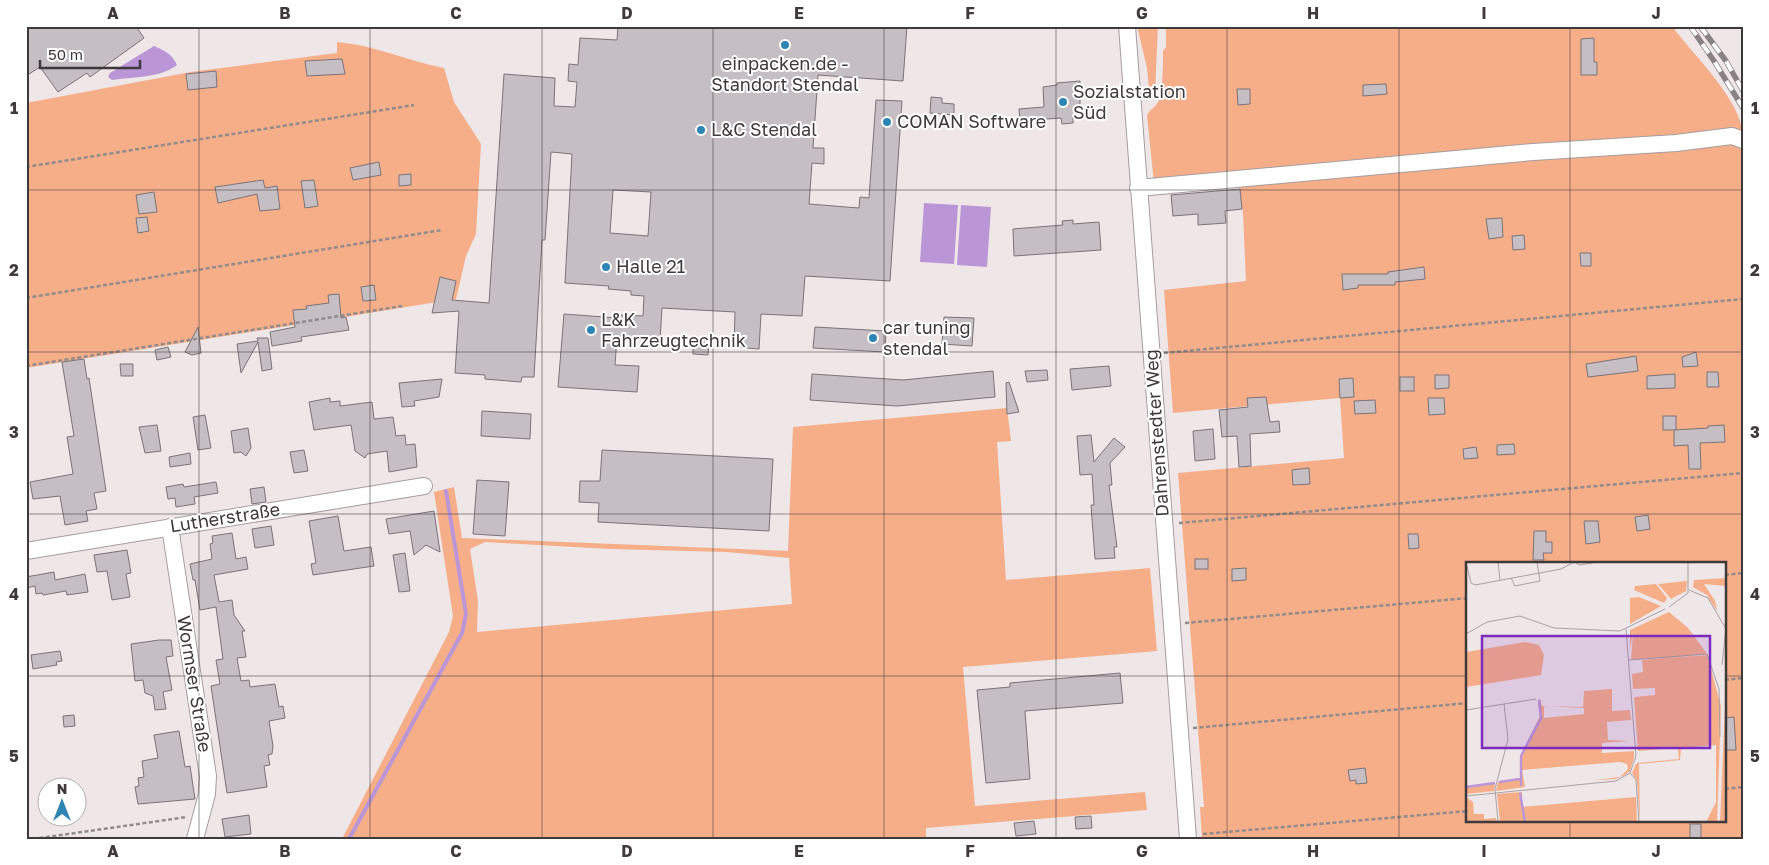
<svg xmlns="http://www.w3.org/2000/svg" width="1769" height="865" font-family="'Golos Text',sans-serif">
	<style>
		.green { fill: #f6ae89; fill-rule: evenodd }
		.water { fill: #bb96d7 }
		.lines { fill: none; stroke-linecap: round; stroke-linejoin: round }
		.stream { stroke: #bb96d7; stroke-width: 4 }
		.building { fill: #c5bec3; stroke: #7a7378; fill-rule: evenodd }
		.minor-casing { stroke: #a69d9f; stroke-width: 18 }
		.path { stroke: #918b8c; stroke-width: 2.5; stroke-dasharray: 4 2.5; stroke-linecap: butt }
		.minor { stroke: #fff; stroke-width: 16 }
		.rail-casing { stroke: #898284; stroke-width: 5.5 }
		.rail { stroke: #fff; stroke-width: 4; stroke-dasharray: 11; stroke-linecap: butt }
		.grid { fill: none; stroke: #3e3a3b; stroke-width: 1; stroke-opacity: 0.55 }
		.poi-dot { fill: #2e85b4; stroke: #fff; stroke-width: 2 }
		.labels { text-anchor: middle; stroke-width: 4; stroke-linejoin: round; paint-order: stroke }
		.poi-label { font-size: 18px; fill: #3e3a3b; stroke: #fff; text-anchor: start }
		.street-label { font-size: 18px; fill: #3e3a3b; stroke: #fff }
		.inset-river { fill: none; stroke: #bb96d7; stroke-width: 2.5 }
		.inset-road { fill: none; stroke: #a8a1a3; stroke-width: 1 }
		.view { fill: #7b2cbf; fill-opacity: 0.15; stroke: #7b2cbf; stroke-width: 2.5 }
		.inset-edge { fill: none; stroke: #3e3a3b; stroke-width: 2.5 }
		.neatline { fill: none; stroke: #3e3a3b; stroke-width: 2 }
		.grid-label { font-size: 16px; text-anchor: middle; font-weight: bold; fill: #3e3a3b }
	</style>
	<rect width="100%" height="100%" fill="#efe6e8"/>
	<g class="green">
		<path d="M 1137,26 L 1158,26 L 1155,93 L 1150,100 L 1147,68 Z"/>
		<path d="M 1166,26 L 1672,26 C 1693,55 1743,101 1743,137 L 1154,183 L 1147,116 C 1149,109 1156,108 1159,100 C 1163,85 1163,66 1163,51 L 1166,47 Z"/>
		<path d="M 337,42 C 374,45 408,61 444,68 L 454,102 L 481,144 L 476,234 L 466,256 L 456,299 L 26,368 L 26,103 L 191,72 L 337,53 Z"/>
		<path d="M 1713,143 L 1743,145 L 1743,839 L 1202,839 L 1200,807 L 1204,807 L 1178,473 L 1344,458 L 1340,398 L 1173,413 L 1164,290 L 1246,281 L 1243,214 L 1239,184 ZM 1468,564 L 1725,564 L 1725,821 L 1468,821 Z"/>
		<path d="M 1007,408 L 1011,441 L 997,442 L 1006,580 L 1150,568 L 1157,651 L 963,667 L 975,806 L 1145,792 L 1147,810 L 926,828 L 926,839 L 342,839 L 449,632 L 453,616 L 434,492 L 454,487 L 462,538 L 788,551 L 793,427 ZM 485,542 L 609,549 L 727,552 L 789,558 L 792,604 L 477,632 L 478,601 L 470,549 Z"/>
	</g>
	<g class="water">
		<path d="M 154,46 C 165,51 172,54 177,65 C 160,78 133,77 112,80 L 108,77 L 110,73 Z"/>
		<path d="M 924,203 L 958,205 L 954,264 L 920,262 Z"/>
		<path d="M 961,205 L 991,207 L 987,267 L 957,265 Z"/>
	</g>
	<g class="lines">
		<path class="stream" d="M 349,839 L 462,633 L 466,614 L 446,491"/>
	</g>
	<g class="building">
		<path d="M 26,26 L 136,26 L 144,38 L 90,77 L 87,73 L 58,92 L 40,67 L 26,76 Z"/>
		<path d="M 618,26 L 907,26 L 903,81 L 818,75 L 813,148 L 824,148 L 824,164 L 812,163 L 809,204 L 859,208 L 860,197 L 869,198 L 876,100 L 902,101 L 890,281 L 805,276 L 802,316 L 761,314 L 759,349 L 734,347 L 735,312 L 662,308 L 660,341 L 617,338 L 615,365 L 639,366 L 637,392 L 558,387 L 564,314 L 618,318 L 619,315 L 643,316 L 644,296 L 631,295 L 631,291 L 608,289 L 609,286 L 565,283 L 572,154 L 551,152 L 545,240 L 542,240 L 534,377 L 522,377 L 521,382 L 485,379 L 485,375 L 455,373 L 459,311 L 432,313 L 440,277 L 456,281 L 452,300 L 489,303 L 504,74 L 555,78 L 554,106 L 575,107 L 577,82 L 568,81 L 569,64 L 578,65 L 580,38 L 617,40 ZM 613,190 L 651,192 L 648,236 L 610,233 Z"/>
		<path d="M 1594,38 L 1594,62 L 1597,62 L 1597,75 L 1581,75 L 1581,39 Z"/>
		<path d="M 342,59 L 345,74 L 307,76 L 305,61 Z"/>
		<path d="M 216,71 L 217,87 L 188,90 L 186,74 Z"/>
		<path d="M 1080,81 L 1080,117 L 1073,117 L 1073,123 L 1062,124 L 1061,118 L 1020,121 L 1019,109 L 1044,107 L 1043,87 L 1057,85 L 1057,83 Z"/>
		<path d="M 1386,84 L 1387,94 L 1363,96 L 1363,85 Z"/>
		<path d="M 1237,89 L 1250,89 L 1250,104 L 1238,105 Z"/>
		<path d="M 931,97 L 942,98 L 942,103 L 954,104 L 954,115 L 930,113 Z"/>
		<path d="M 379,162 L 381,175 L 353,180 L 350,168 Z"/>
		<path d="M 411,174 L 411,185 L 399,186 L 399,175 Z"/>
		<path d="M 263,180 L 265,188 L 277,186 L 280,209 L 260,211 L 257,194 L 218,203 L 215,187 Z"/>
		<path d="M 314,180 L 318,206 L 305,208 L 301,181 Z"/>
		<path d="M 1240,189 L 1242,209 L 1225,211 L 1226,223 L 1198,225 L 1198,214 L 1173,216 L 1171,195 Z"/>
		<path d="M 154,192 L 157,212 L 139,214 L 136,195 Z"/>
		<path d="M 147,217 L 149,231 L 138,233 L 136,218 Z"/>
		<path d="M 1502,218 L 1503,237 L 1489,239 L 1486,219 Z"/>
		<path d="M 1073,220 L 1073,224 L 1099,222 L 1101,250 L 1014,256 L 1013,229 L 1063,225 L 1062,221 Z"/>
		<path d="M 1524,235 L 1525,249 L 1513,250 L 1512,236 Z"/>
		<path d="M 1580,253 L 1591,253 L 1591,266 L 1581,266 Z"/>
		<path d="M 1424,267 L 1425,279 L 1395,282 L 1395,285 L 1358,285 L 1358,288 L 1343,290 L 1342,274 L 1388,274 L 1388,272 Z"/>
		<path d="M 374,285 L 376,300 L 363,301 L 361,287 Z"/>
		<path d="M 339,294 L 341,318 L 346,317 L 349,330 L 301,337 L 302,341 L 272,346 L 270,332 L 295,327 L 293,310 L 307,309 L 306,306 L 329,303 L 328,295 Z"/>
		<path d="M 944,317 L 974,318 L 972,346 L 942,344 Z"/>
		<path d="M 198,327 L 201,353 L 192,355 L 185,352 Z"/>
		<path d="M 815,327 L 886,331 L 885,352 L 813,348 Z"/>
		<path d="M 257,338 L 268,338 L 272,369 L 262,371 L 258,342 L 241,373 L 237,344 L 258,341 Z"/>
		<path d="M 693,339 L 709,340 L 708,355 L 693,354 Z"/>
		<path d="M 168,347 L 171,357 L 157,360 L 155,350 Z"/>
		<path d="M 1696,352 L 1698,366 L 1683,367 L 1682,357 Z"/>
		<path d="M 1636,356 L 1638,371 L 1588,377 L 1586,364 Z"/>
		<path d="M 84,359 L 87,379 L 89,378 L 106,491 L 94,493 L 97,509 L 86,511 L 88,521 L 65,525 L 60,496 L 33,499 L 30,482 L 73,474 L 67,437 L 74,436 L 62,362 Z"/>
		<path d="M 120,364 L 133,364 L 133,376 L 121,376 Z"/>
		<path d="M 1109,366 L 1111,386 L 1072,390 L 1070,369 Z"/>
		<path d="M 1047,370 L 1048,380 L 1027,382 L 1025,371 Z"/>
		<path d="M 993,371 L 995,397 L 897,406 L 810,400 L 812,374 L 903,380 Z"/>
		<path d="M 1707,372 L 1718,372 L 1719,387 L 1707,387 Z"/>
		<path d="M 1675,374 L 1675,388 L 1647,389 L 1647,376 Z"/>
		<path d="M 1435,375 L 1449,375 L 1449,388 L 1435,389 Z"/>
		<rect x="1400" y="377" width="14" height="14"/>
		<path d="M 1353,378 L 1354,397 L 1340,398 L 1339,379 Z"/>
		<path d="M 442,379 L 439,397 L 414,401 L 415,406 L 402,407 L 399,383 Z"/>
		<path d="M 1009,382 L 1019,412 L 1007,414 L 1006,383 Z"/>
		<path d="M 1266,397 L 1270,422 L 1279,421 L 1280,432 L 1250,434 L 1251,466 L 1239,467 L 1237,436 L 1222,437 L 1219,410 L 1248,407 L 1247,398 Z"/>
		<path d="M 330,398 L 330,402 L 340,401 L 340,406 L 372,402 L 374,419 L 393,417 L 396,436 L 405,435 L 406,445 L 415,444 L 417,467 L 389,472 L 387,451 L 367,454 L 365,458 L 355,451 L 351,425 L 314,430 L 309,402 Z"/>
		<path d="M 1428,398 L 1444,398 L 1445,414 L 1429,415 Z"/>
		<path d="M 1375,400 L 1376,413 L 1355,414 L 1354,401 Z"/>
		<path d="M 482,411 L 531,414 L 530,439 L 481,436 Z"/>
		<path d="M 205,415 L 211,448 L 198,450 L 193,417 Z"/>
		<rect x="1663" y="416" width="13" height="14"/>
		<path d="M 157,425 L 161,451 L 145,453 L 139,427 Z"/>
		<path d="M 1724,425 L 1725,442 L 1700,443 L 1701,469 L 1689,469 L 1688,445 L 1674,446 L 1674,430 L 1708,428 L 1708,426 Z"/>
		<path d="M 248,428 L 251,448 L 246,456 L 241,452 L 234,453 L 231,431 Z"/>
		<path d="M 1213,429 L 1215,459 L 1195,461 L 1193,431 Z"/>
		<path d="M 1091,435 L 1094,462 L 1114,438 L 1125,447 L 1110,463 L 1112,485 L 1109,485 L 1117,547 L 1114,547 L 1115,558 L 1095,559 L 1091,505 L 1094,505 L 1092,474 L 1080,475 L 1077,436 Z"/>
		<path d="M 1514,444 L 1515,454 L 1497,455 L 1497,445 Z"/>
		<path d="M 1476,447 L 1478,458 L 1464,459 L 1463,449 Z"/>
		<path d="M 304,450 L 308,471 L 294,473 L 290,452 Z"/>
		<path d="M 602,450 L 773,459 L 769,531 L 598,522 L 599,503 L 579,502 L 580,481 L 600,481 Z"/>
		<path d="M 190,453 L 191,464 L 170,467 L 169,457 Z"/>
		<path d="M 1309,468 L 1310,484 L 1293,485 L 1292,470 Z"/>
		<path d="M 477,480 L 509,482 L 505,536 L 473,534 Z"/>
		<path d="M 216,482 L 218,493 L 194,497 L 195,504 L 176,507 L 175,498 L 168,499 L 166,487 L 183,484 L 184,487 Z"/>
		<path d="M 264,487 L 266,502 L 252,504 L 250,489 Z"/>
		<path d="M 434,511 L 440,552 L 426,545 L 414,555 L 410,531 L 389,534 L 386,519 Z"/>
		<path d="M 1648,515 L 1650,529 L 1637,531 L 1635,517 Z"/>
		<path d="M 338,516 L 344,551 L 371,547 L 374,566 L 313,575 L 311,564 L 316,563 L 309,521 Z"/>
		<path d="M 1584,521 L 1598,521 L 1600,542 L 1586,544 Z"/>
		<path d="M 271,526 L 274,545 L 255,548 L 252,529 Z"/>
		<path d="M 1534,531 L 1546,531 L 1546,542 L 1552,542 L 1552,553 L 1543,553 L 1544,560 L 1533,560 Z"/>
		<path d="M 232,533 L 236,559 L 246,557 L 248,569 L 214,575 L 219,602 L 232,600 L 234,615 L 245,631 L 242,631 L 246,657 L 237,658 L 241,681 L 249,680 L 250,687 L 275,684 L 279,707 L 283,706 L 285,718 L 269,721 L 273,746 L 272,754 L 268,755 L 270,765 L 264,766 L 267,787 L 227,793 L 211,686 L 220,684 L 216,660 L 223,659 L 216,607 L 200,610 L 195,580 L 193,580 L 190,564 L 212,559 L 210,544 L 213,543 L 212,536 Z"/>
		<path d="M 1408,534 L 1418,534 L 1419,548 L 1409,549 Z"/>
		<path d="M 127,550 L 131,573 L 126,574 L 130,597 L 112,600 L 107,571 L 97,572 L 94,555 Z"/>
		<path d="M 405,553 L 410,591 L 399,592 L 393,555 Z"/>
		<rect x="1195" y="559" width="13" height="10"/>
		<path d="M 1246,568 L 1246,580 L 1232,581 L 1232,569 Z"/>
		<path d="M 54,572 L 55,580 L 85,574 L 88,592 L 67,595 L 66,591 L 43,595 L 42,593 L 36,594 L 35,586 L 26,588 L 26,577 Z"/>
		<path d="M 159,640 L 171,640 L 173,656 L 166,657 L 172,690 L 163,692 L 166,709 L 155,710 L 153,696 L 145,693 L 143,680 L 135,681 L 131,644 Z"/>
		<path d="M 60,651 L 62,661 L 56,662 L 57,665 L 33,669 L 31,655 Z"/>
		<path d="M 1120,673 L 1123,703 L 1025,711 L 1030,779 L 986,783 L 977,690 L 1010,687 L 1010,683 Z"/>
		<path d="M 74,715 L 75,726 L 64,727 L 63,716 Z"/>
		<path d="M 1734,717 L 1736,750 L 1725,750 L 1725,718 Z"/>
		<path d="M 179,731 L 185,767 L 190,766 L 195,799 L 138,804 L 135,787 L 139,786 L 138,778 L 144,777 L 142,761 L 158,758 L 154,735 Z"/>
		<path d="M 1365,768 L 1367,783 L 1356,784 L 1356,780 L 1350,781 L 1348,770 Z"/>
		<path d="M 249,815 L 251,834 L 225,837 L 222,819 Z"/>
		<path d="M 1091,816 L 1092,828 L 1076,829 L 1075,817 Z"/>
		<path d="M 1034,821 L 1036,834 L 1016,836 L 1014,823 Z"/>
		<rect x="1690" y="824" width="11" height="14"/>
	</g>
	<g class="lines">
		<defs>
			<g id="minor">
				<path d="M 1127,26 L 1188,839"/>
				<path d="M 1138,188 L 1533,152 L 1676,143 L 1732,136 L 1743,140"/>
				<path d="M 170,527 L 208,776 L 207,794 L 195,839"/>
				<path d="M 26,551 L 424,486"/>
			</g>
		</defs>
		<use href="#minor" class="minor-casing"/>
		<g class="path">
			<path d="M 26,167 L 414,105"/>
			<path d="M 26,298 L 442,230"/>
			<path d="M 1164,353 L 1743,299"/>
			<path d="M 26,366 L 402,306"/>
			<path d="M 1179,523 L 1743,473"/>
			<path d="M 1725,575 L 1743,573"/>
			<path d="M 1185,623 L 1468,598"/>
			<path d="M 1725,680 L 1743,678"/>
			<path d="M 1193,728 L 1468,703"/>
			<path d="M 1725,789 L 1743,787"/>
			<path d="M 1203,834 L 1468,811"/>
			<path d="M 33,839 L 187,817"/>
		</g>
		<use href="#minor" class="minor"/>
		<defs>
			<g id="rail">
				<path d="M 1690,26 L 1714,61 L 1743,108"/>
				<path d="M 1700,26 L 1726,61 L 1743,91"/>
			</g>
		</defs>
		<use href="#rail" class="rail-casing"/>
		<use href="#rail" class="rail"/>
	</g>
	<path class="grid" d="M 199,26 L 199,839M 370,26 L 370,839M 542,26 L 542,839M 713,26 L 713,839M 884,26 L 884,839M 1056,26 L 1056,839M 1227,26 L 1227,839M 1399,26 L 1399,839M 1570,26 L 1570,564M 26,190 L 1743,190M 26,352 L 1743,352M 26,514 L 1743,514M 26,676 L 1468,676M 1725,676 L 1743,676M 1570,821 L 1570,839"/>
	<g class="poi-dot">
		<circle cx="785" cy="45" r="5"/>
		<circle cx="1063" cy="102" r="5"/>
		<circle cx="887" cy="122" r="5"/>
		<circle cx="701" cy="130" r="5"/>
		<circle cx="606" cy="267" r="5"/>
		<circle cx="591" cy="330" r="5"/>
		<circle cx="873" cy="338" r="5"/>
	</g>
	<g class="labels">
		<g class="poi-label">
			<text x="785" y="70" text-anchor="middle">einpacken.de -<tspan x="785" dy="21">Standort Stendal</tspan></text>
			<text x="1073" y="98">Sozialstation<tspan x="1073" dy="21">Süd</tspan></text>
			<text x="897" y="128">COMAN Software</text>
			<text x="711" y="136">L&amp;C Stendal</text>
			<text x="616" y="273">Halle 21</text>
			<text x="601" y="326">L&amp;K<tspan x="601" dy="21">Fahrzeugtechnik</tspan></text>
			<text x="883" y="334">car tuning<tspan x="883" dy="21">stendal</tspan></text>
		</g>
		<g class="street-label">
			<text transform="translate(1157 433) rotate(-94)" y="6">Dahrenstedter Weg</text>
			<text transform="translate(225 518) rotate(-9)" y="6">Lutherstraße</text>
			<text transform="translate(194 684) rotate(81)" y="6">Wormser Straße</text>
		</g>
	</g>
	<g transform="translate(1466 562)">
		<rect width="260" height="260" fill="#efe6e8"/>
		<path d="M 260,16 L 260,24 L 238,22 L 249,39 L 251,49 L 241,33 L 227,25 L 228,18 ZM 221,19 L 220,29 L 205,37 L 192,22 ZM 190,22 L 201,36 L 198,41 L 168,28 L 169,24 ZM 173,35 L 195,44 L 164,62 L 164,36 ZM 203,50 L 222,66 L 242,93 L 165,98 L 167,70 L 164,87 L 164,68 ZM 59,80 L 73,83 L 78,93 L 75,113 L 0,125 L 0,90 ZM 241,92 L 255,144 L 251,260 L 240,260 L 250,240 L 250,183 L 215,186 L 214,198 L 173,202 L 174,260 L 171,219 L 166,211 L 170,202 L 172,201 L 213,197 L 212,186 L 172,189 L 168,135 L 189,133 L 189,126 L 167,127 L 166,112 L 177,110 L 176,98 ZM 146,127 L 146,149 L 164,148 L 165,158 L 141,160 L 142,178 L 164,179 L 136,181 L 136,191 L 168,189 L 168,196 L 164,209 L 159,213 L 150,217 L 128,218 L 154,215 L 162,207 L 161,202 L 154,200 L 56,208 L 59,225 L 30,229 L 32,220 L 54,216 L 55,192 L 74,154 L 72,138 L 74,137 L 76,144 L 117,145 L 118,129 ZM 78,144 L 118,146 L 118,152 L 78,156 ZM 260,144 L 260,260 L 254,260 L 259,144 ZM 29,220 L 28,229 L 0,232 L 0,225 ZM 56,230 L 56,245 L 170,235 L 171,260 L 34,260 L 31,232 ZM 0,235 L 7,240 L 8,252 L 18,252 L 18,257 L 30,256 L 31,260 L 0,260 Z" fill="#f6ae89" fill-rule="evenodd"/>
		<path class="inset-river" d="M 33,220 L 54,217M 55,224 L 55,194 L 75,156 L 73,138M 0,225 L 29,221M 54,231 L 59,260"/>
		<path class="inset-road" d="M 32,0 L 34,18M 109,0 L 113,3 L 132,0M 1,4 L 5,21 L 9,23 L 95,7 L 108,0M 45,16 L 49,24 L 74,19 L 71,0M 223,28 L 242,36 L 260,67M 203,45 L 222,31 L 222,0M 0,72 L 21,60 L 54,54 L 88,66 L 154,69 L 199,47M 163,98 L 241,92 L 253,127 L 254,175M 256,103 L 260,66M 0,148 L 70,137M 164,211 L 170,218 L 173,260M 0,234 L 150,219 L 164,211 L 170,194 L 160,67M 32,260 L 29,227 L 42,177 L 38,142"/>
		<path class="view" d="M 16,74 L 244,74 L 244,186 L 16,186 Z"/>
		<rect width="260" height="260" class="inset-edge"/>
	</g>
	<rect width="1769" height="865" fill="none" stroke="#ffffff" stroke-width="55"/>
	<g transform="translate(62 802)"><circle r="24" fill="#ffffff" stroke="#b2b0b1"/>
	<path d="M0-4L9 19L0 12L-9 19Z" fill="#2e85b4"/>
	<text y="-8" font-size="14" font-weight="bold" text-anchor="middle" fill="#3e3a3b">N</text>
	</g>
	<path d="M40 60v8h100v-8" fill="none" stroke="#3e3a3b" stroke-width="2.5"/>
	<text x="48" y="60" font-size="15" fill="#3e3a3b" stroke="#ffffff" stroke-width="4" paint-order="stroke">50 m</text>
	<rect x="28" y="28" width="1714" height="810" class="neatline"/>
	<g class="grid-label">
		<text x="113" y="19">A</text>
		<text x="285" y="19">B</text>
		<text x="456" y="19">C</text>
		<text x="627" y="19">D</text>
		<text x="799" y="19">E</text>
		<text x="970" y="19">F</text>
		<text x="1142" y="19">G</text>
		<text x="1313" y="19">H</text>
		<text x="1484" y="19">I</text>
		<text x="1656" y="19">J</text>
		<text x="14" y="114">1</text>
		<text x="1755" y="114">1</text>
		<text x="14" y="276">2</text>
		<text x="1755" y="276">2</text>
		<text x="14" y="438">3</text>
		<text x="1755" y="438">3</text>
		<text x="14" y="600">4</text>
		<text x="1755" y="600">4</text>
		<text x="14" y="762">5</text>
		<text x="1755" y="762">5</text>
		<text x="113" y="857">A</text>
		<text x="285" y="857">B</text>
		<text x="456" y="857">C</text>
		<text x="627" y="857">D</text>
		<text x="799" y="857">E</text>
		<text x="970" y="857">F</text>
		<text x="1142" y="857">G</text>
		<text x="1313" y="857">H</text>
		<text x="1484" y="857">I</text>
		<text x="1656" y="857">J</text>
	</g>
</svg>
